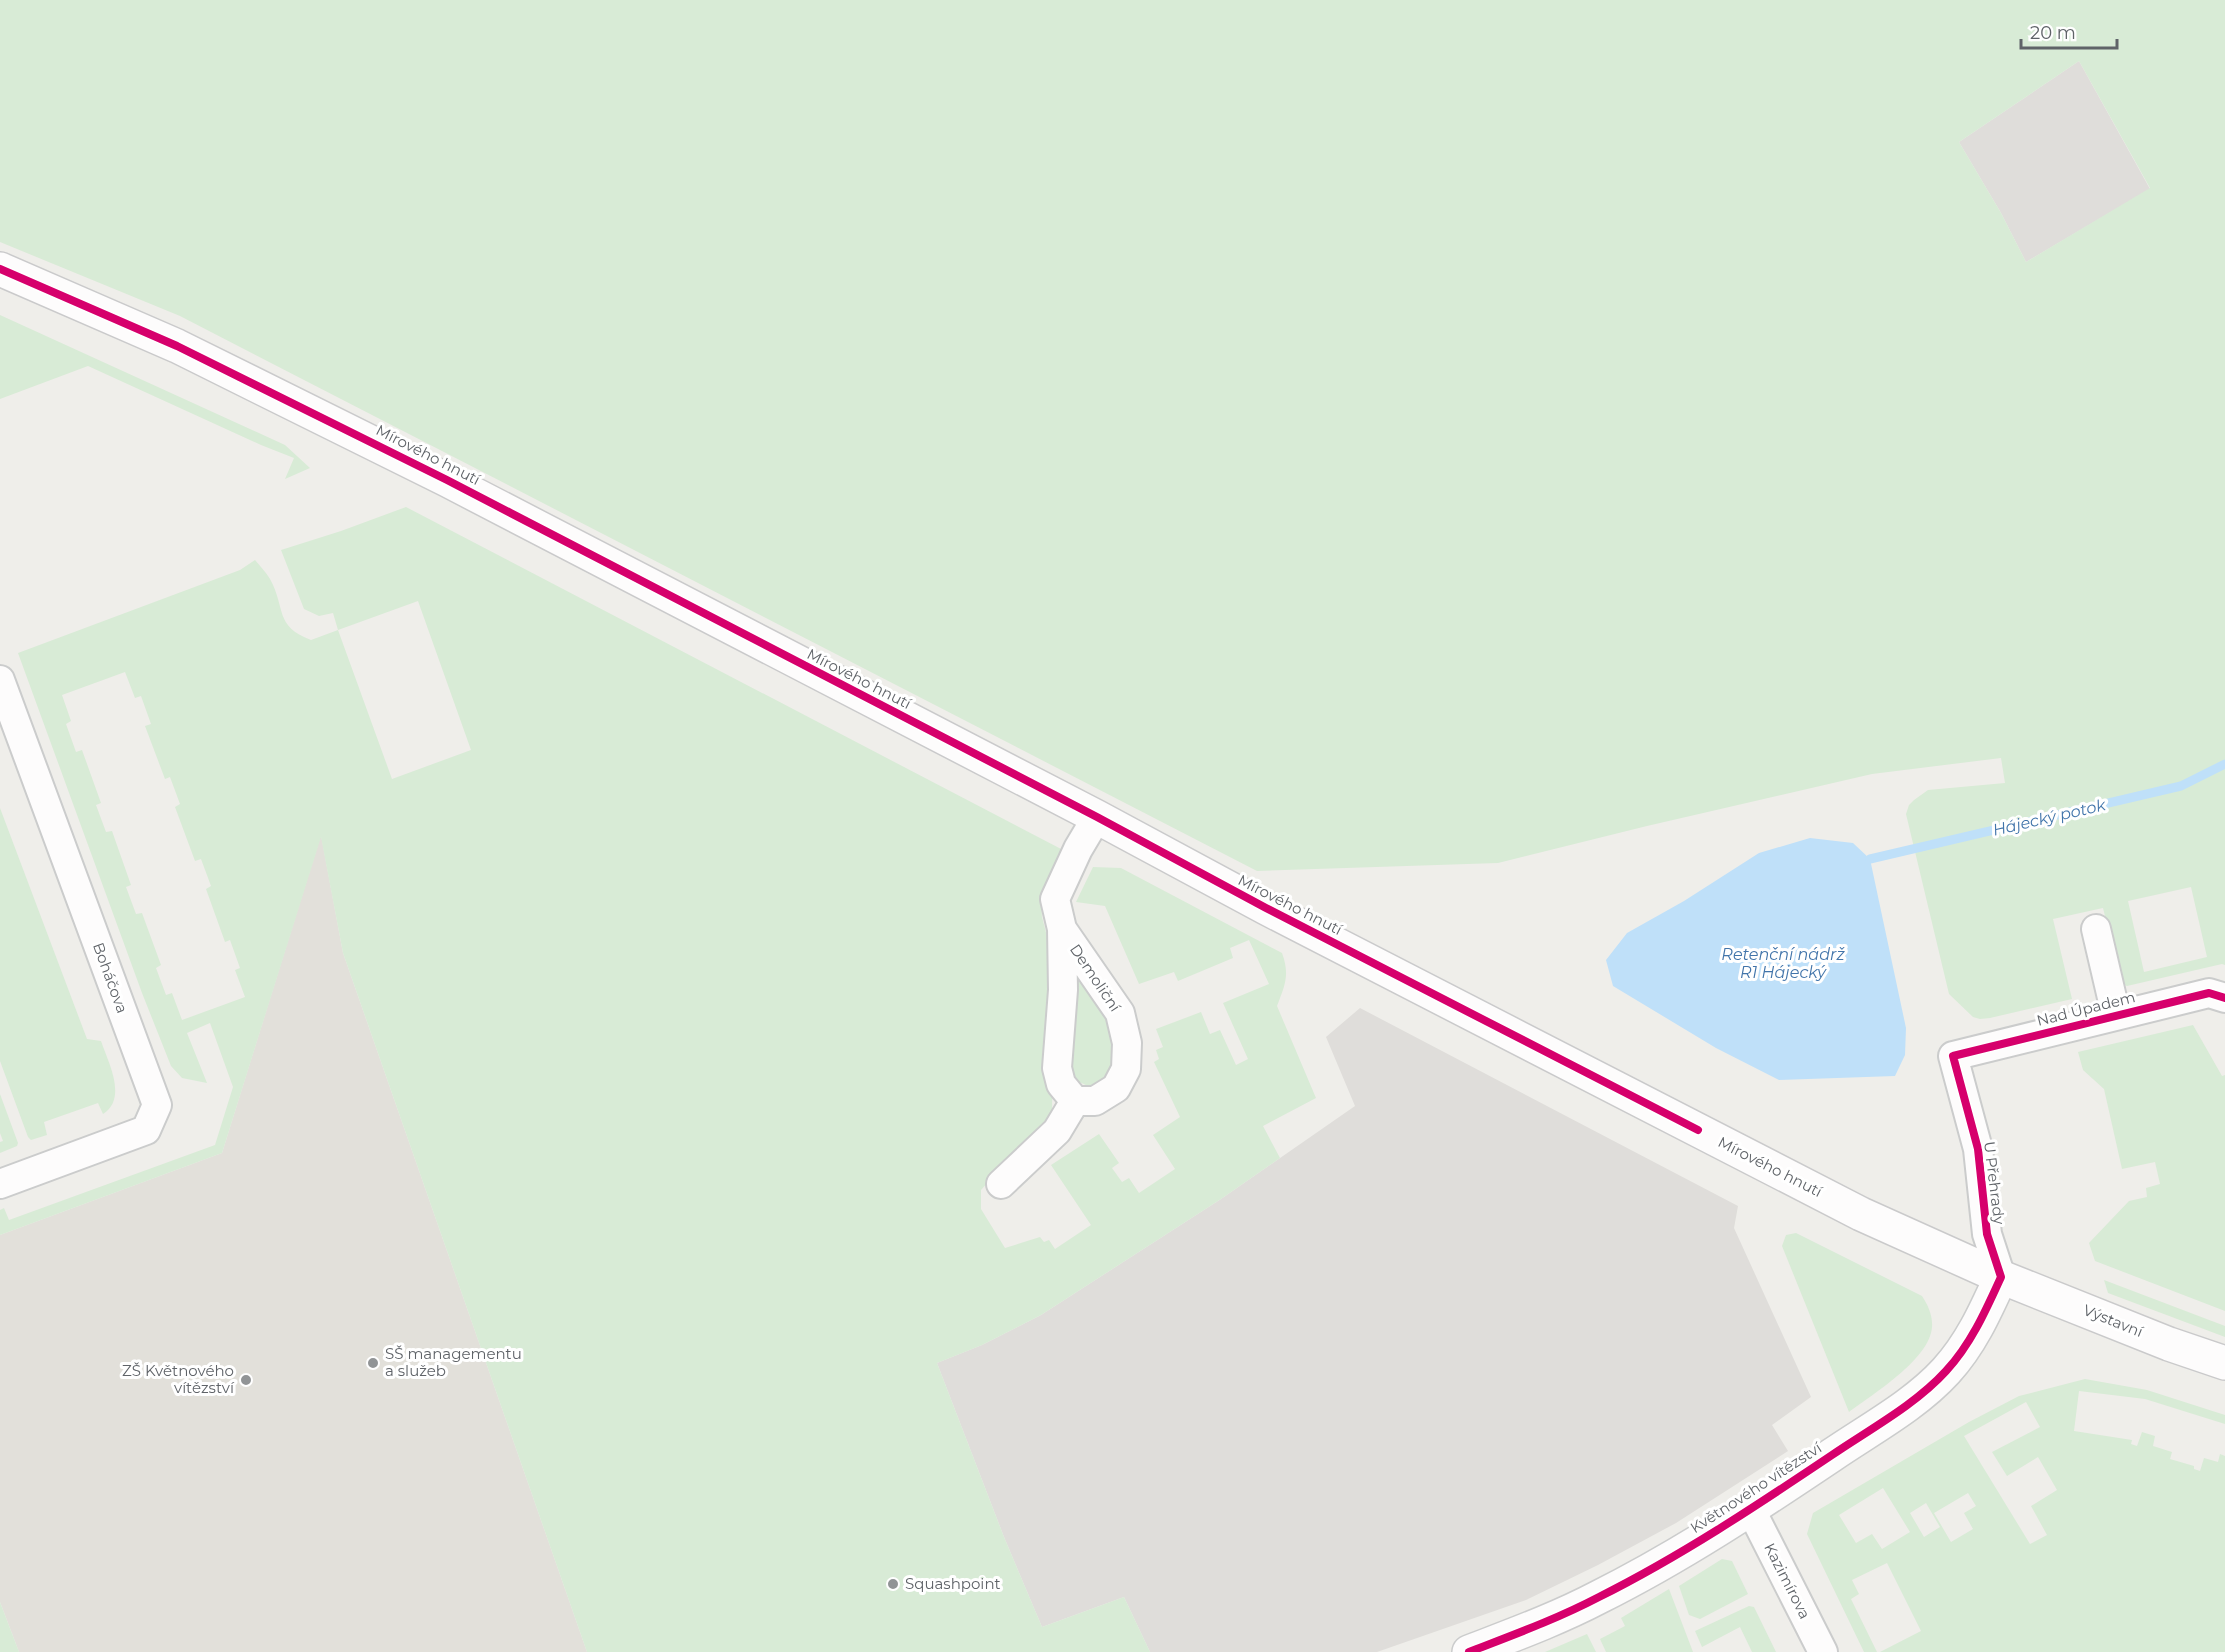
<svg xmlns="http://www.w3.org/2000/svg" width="2225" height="1652" font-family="Montserrat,sans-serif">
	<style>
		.industrial { fill: #dfddda }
		.education { fill: #e2e0da }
		.green { fill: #d8ebd6; fill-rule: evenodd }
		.water { fill: #bfe0f9 }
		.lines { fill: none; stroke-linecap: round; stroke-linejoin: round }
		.stream { stroke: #bfe0f9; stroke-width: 9 }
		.minor-casing { stroke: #cbcccc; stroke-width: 32 }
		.tertiary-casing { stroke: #cbcccc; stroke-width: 36 }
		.secondary-casing { stroke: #cacacb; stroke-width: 36 }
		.minor { stroke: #fdfcfc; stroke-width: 28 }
		.tertiary { stroke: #fdfcfc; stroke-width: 33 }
		.secondary { stroke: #fdfcfc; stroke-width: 33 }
		.cycleway-casing { stroke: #fff; stroke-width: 11 }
		.cycleway { stroke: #d6006c; stroke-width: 8 }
		.poi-dot { fill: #919496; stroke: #fff; stroke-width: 2 }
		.labels { text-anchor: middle; stroke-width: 6; stroke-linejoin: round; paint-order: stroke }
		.street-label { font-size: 15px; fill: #5f6368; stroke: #fff }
		.poi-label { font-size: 15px; fill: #5f6368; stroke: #fff; text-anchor: start }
		.water-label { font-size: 16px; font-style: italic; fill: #4174aa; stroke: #fff }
	</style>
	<rect width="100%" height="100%" fill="#efeeea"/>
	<g class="industrial">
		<path d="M 2079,61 L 2150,189 L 2026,262 L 2001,213 L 1959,142 Z"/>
		<path d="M 1360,1008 L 1738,1206 L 1734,1228 L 1811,1397 L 1772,1425 L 1788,1451 L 1676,1523 L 1598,1565 L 1526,1600 L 1377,1652 L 1150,1652 L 1124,1597 L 1042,1627 L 1004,1537 L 937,1363 L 982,1345 L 1041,1315 L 1221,1199 L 1355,1106 L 1326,1037 Z"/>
	</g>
	<path class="education" d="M 321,835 L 343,953 L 587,1652 L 19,1652 L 0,1602 L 0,1235 L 222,1153 Z"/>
	<g class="green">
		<path d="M 0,0 L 2225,0 L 2225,965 L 2222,964 L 2127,986 L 2122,984 L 2103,908 L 2053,919 L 2072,999 L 1990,1018 L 1980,1019 L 1973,1017 L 1949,994 L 1906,814 L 1909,805 L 1914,800 L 1928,790 L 2005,783 L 2001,758 L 1872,774 L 1647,826 L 1498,863 L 1257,871 L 180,316 L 0,242 ZM 2079,61 L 2150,188 L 2026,262 L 2001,213 L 1959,142 ZM 2191,887 L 2207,957 L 2144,972 L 2128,901 Z"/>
		<path d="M 0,315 L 285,445 L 310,468 L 285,479 L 294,458 L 261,445 L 88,366 L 0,399 Z"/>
		<path d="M 406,507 L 1063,850 L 1041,903 L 1042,917 L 1054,963 L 1052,1113 L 1045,1132 L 998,1171 L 981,1190 L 981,1209 L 1005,1248 L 1040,1237 L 1044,1242 L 1049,1240 L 1055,1249 L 1091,1225 L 1051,1165 L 1099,1134 L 1119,1163 L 1112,1168 L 1122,1182 L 1129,1178 L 1139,1193 L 1175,1169 L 1153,1135 L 1180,1117 L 1154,1062 L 1159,1059 L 1156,1050 L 1163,1047 L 1156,1029 L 1201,1012 L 1210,1034 L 1220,1030 L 1236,1065 L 1248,1059 L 1223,1003 L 1269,984 L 1249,940 L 1230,948 L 1233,958 L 1178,981 L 1174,972 L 1139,984 L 1105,906 L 1076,902 L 1093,867 L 1121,868 L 1282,953 C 1290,975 1285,985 1277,1006 L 1316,1098 L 1263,1126 L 1280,1158 L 1221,1199 L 1041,1315 L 982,1345 L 937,1363 L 1004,1537 L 1042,1627 L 1124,1597 L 1150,1652 L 587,1652 L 343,953 L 321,837 L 222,1153 L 0,1235 L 0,1210 L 4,1208 L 9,1220 L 215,1145 L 233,1087 L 210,1023 L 187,1033 L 207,1083 L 182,1078 L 171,1066 L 142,993 L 18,653 L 240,570 L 255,560 C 260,566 266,572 270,579 C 286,608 274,626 311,640 L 338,630 L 333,613 L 319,616 L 304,609 L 281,550 L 341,531 ZM 418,601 L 471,750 L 392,779 L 338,630 ZM 125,672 L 135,698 L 141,696 L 151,724 L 145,726 L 165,779 L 170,777 L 180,804 L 175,807 L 195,861 L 201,859 L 211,886 L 206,889 L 225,942 L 230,940 L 240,968 L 235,970 L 245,997 L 182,1020 L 172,993 L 166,995 L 156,968 L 161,965 L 142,913 L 136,914 L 126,887 L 131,885 L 112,831 L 106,832 L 96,805 L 101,803 L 82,750 L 76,752 L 66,724 L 71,721 L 62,695 Z"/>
		<path d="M 0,808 L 87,1039 L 101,1041 C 108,1062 128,1098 103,1114 L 98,1103 L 44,1122 L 47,1135 L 31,1140 L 28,1137 L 0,1061 Z"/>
		<path d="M 1073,969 L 1110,1010 L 1116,1052 L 1109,1071 L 1100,1083 L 1088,1086 L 1075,1080 L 1065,1040 Z"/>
		<path d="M 2193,1025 L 2222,1076 L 2225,1075 L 2225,1311 L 2095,1261 L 2089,1243 L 2129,1201 L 2147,1197 L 2146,1188 L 2160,1184 L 2155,1162 L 2122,1169 L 2104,1089 L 2083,1070 L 2078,1052 Z"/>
		<path d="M 0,1094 L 18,1143 L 17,1146 L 0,1153 L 0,1142 L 3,1141 L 0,1133 Z"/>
		<path d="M 1796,1233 L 1922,1296 C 1928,1305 1933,1316 1932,1327 C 1930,1359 1873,1394 1849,1412 L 1782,1246 L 1786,1235 Z"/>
		<path d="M 2104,1280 L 2225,1326 L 2225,1337 L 2108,1293 Z"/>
		<path d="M 2085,1379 L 2147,1390 L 2225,1415 L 2225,1424 L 2145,1399 L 2079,1391 L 2074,1431 L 2132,1440 L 2131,1444 L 2137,1446 L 2142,1432 L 2155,1436 L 2153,1446 L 2172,1452 L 2170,1459 L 2194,1466 L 2194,1469 L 2200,1471 L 2204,1458 L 2218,1462 L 2220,1454 L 2225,1456 L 2225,1652 L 1880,1652 L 1921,1631 L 1887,1563 L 1852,1580 L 1859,1594 L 1851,1599 L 1877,1652 L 1864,1652 L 1807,1534 L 1813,1513 L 1969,1422 L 2019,1396 ZM 2026,1402 L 2040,1427 L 1992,1452 L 2007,1476 L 2038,1457 L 2057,1490 L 2031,1506 L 2047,1535 L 2030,1544 L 1964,1436 ZM 1883,1488 L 1910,1532 L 1882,1549 L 1872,1534 L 1856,1543 L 1839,1515 ZM 1968,1493 L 1976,1506 L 1964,1513 L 1973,1529 L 1951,1542 L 1934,1513 ZM 1926,1503 L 1940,1527 L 1924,1537 L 1910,1513 Z"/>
		<path d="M 1722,1559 L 1732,1561 L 1748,1594 L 1700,1619 L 1689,1615 L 1679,1586 Z"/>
		<path d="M 1669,1589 L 1693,1652 L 1606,1652 L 1600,1639 L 1625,1626 L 1621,1618 Z"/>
		<path d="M 0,1602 L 19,1652 L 0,1652 Z"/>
		<path d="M 1749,1606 L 1754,1607 L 1776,1652 L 1752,1652 L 1740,1627 L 1702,1647 L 1695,1631 Z"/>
		<path d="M 1587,1634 L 1596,1652 L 1545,1652 Z"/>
	</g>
	<path class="water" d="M 1810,838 L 1853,843 L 1870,859 L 1906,1028 L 1905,1055 L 1895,1076 L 1779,1080 L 1716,1048 L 1613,986 L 1606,960 L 1627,933 L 1684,901 L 1759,853 Z"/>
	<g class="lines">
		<path class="stream" d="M 1870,859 L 2181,786 L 2225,764"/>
		<defs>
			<g id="minor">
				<path d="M 0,680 L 157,1105 L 146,1130 L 0,1184"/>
				<path d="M 1062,929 L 1120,1013 L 1127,1043 L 1126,1069 L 1116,1088 L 1095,1101 L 1075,1101 L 1061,1084 L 1057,1068 L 1063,990 L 1062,929 L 1055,899 L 1078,849 L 1097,817"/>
				<path d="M 2096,929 L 2116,1015"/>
				<path d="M 1001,1184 L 1057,1131 L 1075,1101"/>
				<path d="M 2001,1277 L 1987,1234 L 1978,1149 L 1953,1056 L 2209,993 L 2225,998"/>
				<path d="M 1751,1510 L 1823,1652"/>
			</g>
			<path id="tertiary" d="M 1469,1652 C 1513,1635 1557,1619 1599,1597 C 1681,1556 1756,1506 1832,1455 C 1870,1429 1915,1405 1946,1371 C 1971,1344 1986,1310 2001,1277"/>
			<path id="secondary" d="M 0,269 L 177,346 L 447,480 L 1097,817 L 1266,908 L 1861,1214 L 2001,1277 L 2169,1344 L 2225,1363"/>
		</defs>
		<use href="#minor" class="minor-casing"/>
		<use href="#tertiary" class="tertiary-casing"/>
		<use href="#secondary" class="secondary-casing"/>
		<use href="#minor" class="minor"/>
		<use href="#tertiary" class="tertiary"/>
		<use href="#secondary" class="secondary"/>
		<defs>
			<g id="cycleway">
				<path d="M 0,269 L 177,346 L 447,480 L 1097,817 L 1266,908 L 1698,1130"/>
				<path d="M 1469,1652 C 1513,1635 1557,1619 1599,1597 C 1681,1556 1756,1506 1832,1455 C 1870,1429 1915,1405 1946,1371 C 1971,1344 1986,1310 2001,1277 L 1987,1234 L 1978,1149 L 1953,1056 L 2209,993 L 2225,998"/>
			</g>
		</defs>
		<use href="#cycleway" class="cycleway-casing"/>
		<use href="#cycleway" class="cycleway"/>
	</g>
	<g class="poi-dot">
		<circle cx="373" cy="1363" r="6"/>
		<circle cx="246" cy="1380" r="6"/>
		<circle cx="893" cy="1584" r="6"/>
	</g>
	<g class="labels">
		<g class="street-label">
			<text transform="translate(428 455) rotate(27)" y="5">Mírového hnutí</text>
			<text transform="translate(859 679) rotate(27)" y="5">Mírového hnutí</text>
			<text transform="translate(1290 905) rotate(27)" y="5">Mírového hnutí</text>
			<text transform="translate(110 978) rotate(70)" y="5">Boháčova</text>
			<text transform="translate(1095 978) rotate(56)" y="5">Demoliční</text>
			<text transform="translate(2086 1009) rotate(-14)" y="5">Nad Úpadem</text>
			<text transform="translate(1770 1167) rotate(27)" y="5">Mírového hnutí</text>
			<text transform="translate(1994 1183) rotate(83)" y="5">U Přehrady</text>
			<text transform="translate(2113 1321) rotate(22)" y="5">Výstavní</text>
			<text transform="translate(1756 1488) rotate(-33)" y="5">Květnového vítězství</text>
			<text transform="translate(1787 1581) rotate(63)" y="5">Kazimírova</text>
		</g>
		<g class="poi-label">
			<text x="385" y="1359">SŠ managementu<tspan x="385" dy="17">a služeb</tspan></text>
			<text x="234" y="1376" text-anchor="end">ZŠ Květnového<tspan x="234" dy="17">vítězství</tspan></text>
			<text x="905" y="1589">Squashpoint</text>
		</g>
		<g class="water-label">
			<text transform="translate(2049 817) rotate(-13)" y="6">Hájecký potok</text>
			<text x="1783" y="960">Retenční nádrž<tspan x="1783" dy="18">R1 Hájecký</tspan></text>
		</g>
	</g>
	<path d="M2021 39v9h96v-9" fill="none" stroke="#5f6368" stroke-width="3"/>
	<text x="2030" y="39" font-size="18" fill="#5f6368" stroke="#ffffff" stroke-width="4.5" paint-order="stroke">20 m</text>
</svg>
